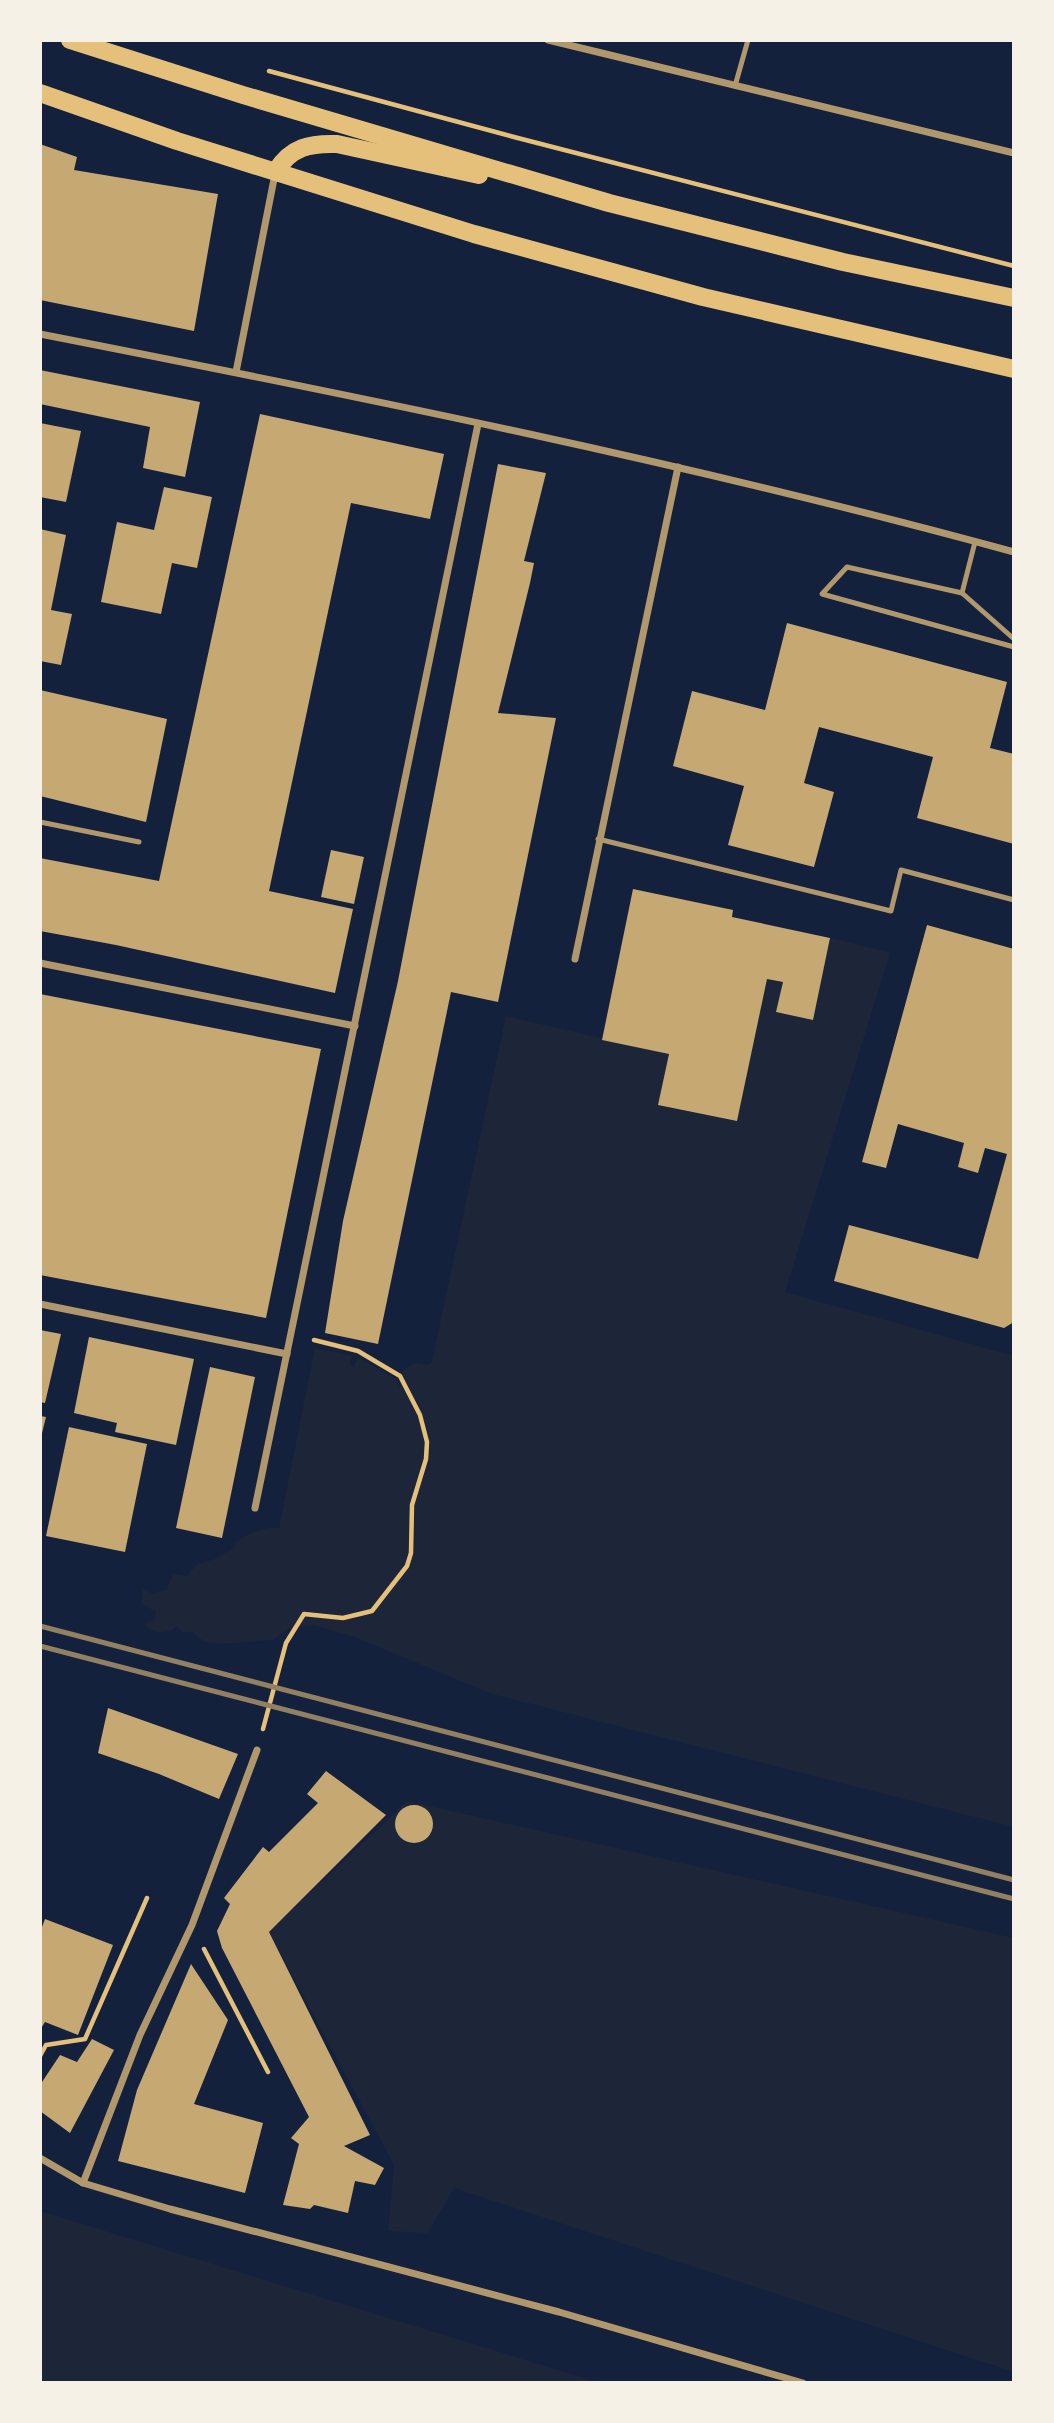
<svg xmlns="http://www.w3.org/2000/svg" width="1054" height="2423" font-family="'PT Serif',serif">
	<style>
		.green { fill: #1d2539 }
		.building { fill: #c6a872 }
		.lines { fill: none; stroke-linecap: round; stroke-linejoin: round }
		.path { stroke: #e5c07b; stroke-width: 4.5 }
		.service { stroke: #b1986c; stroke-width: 5 }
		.minor { stroke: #b1986c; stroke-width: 7 }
		.primary { stroke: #e5c07b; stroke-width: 18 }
		.rail { stroke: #918062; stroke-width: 5 }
	</style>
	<rect width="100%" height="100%" fill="#14213d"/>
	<g class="green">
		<path d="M 830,938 L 890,953 L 785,1292 L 1014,1356 L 1014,1827 L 492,1694 L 352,1636 L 313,1625 L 288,1629 L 273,1640 L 221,1644 L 203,1641 L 193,1632 L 183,1632 L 176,1626 L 173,1630 C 160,1633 153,1634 144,1624 L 155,1619 L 156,1612 L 141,1603 L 143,1589 L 153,1594 L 167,1589 L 173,1574 L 187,1576 L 197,1564 L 215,1559 L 235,1547 L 236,1542 C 248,1534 264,1526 279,1528 L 315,1348 L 352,1356 L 350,1365 L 354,1367 L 358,1357 L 396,1379 L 400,1387 L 403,1370 L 415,1363 L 429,1365 L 432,1361 L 506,1016 L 669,1054 L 658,1105 L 736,1121 L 767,979 L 783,982 L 777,1012 L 812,1020 Z"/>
		<path d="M 407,1801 L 1014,1938 L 1014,2372 L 454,2188 L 428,2233 L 388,2231 L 394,2165 L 269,1932 Z"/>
		<path d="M 40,2211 L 600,2383 L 40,2383 Z"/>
	</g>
	<g class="building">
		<path d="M 40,144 L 77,157 L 74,170 L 218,194 L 194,331 L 40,300 Z"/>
		<path d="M 40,370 L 200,402 L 185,477 L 143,468 L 150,427 L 40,404 Z"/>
		<path d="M 260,414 L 444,454 L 430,519 L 351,503 L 269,891 L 353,909 L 335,993 L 116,945 L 40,931 L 40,858 L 159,881 Z"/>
		<path d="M 40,423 L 81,431 L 66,502 L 40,497 Z"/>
		<path d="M 498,464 L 546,473 L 524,561 L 534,563 L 530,583 L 498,713 L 556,718 L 498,1002 L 451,992 L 378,1344 L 325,1333 L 343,1221 L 398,981 Z"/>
		<path d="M 164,487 L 212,497 L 197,568 L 172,563 L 161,614 L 101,602 L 117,522 L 154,530 Z"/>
		<path d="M 40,529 L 66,535 L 51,610 L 72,614 L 61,665 L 40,661 Z"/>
		<path d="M 787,623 L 1007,682 L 990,748 L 1014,754 L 1014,844 L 917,818 L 933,757 L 819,727 L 804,783 L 834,792 L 814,867 L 728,845 L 744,786 L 673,766 L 692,691 L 765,710 Z"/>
		<path d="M 40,690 L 167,719 L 146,822 L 40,796 Z"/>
		<path d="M 331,850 L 364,857 L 354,904 L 321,897 Z"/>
		<path d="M 633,889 L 733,910 L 732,917 L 830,938 L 813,1020 L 776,1012 L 783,982 L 767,979 L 737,1121 L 658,1105 L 669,1054 L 602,1040 Z"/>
		<path d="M 927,925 L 1014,949 L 1014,1322 L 1004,1328 L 834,1281 L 849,1225 L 978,1259 L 1007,1154 L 985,1148 L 978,1173 L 958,1167 L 964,1143 L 898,1124 L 886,1168 L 862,1162 Z"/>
		<path d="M 40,994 L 321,1049 L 266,1318 L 40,1275 Z"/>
		<path d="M 40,1330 L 61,1334 L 45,1403 L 40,1402 Z"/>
		<path d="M 89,1337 L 194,1359 L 176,1445 L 115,1432 L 117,1423 L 74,1413 Z"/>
		<path d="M 210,1367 L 255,1377 L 222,1538 L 176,1528 Z"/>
		<path d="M 40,1416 L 46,1417 L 41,1437 L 40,1437 Z"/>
		<path d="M 69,1427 L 147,1444 L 125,1552 L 46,1536 Z"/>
		<path d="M 108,1708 L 238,1754 L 219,1799 L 159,1774 L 98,1753 Z"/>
		<path d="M 326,1771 L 386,1815 L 269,1932 L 370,2135 L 344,2146 L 384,2168 L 375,2185 L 355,2181 L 348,2213 L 314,2205 L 310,2209 L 283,2205 L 299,2144 L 291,2138 L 309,2117 L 222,1948 L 217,1931 L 230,1904 L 224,1898 L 263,1847 L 269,1852 L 318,1803 L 307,1794 Z"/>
		<circle cx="414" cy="1824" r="19"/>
		<path d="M 45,1919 L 113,1945 L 78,2035 L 45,2022 L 40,2030 L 40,1932 Z"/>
		<path d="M 191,1964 L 228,2020 L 194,2104 L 263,2123 L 245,2193 L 118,2161 L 137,2090 Z"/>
		<path d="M 92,2039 L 114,2050 L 70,2133 L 40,2111 L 40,2085 L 60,2055 L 77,2062 Z"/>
	</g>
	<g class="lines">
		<g class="path">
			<path d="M 269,71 L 514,137 L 1014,266"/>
			<path d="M 263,1729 L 286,1643 L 304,1614 L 343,1618 L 372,1611 L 407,1566 L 411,1553 L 412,1505 L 426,1459 L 427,1442 L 420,1415 L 400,1376 L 358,1351 L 314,1340"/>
			<path d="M 204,1949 L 268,2072"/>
			<path d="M 40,2056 L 46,2045 L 85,2039 L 147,1898"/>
		</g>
		<g class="service">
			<path d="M 735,86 L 748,40"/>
			<path d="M 975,542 L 962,593 L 847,567 L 822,594 L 1014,647"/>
			<path d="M 962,593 L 1014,639"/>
			<path d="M 40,822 L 139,842"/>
			<path d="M 598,839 L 891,911 L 901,870 L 1014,900"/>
		</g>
		<g class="minor">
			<path d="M 548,40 L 1014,153"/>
			<path d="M 40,334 C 367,398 693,464 1014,552"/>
			<path d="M 236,372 L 275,174"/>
			<path d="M 575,959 L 678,467"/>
			<path d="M 40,963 L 355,1026"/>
			<path d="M 40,1304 L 287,1354"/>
			<path d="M 255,1508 L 478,424"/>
			<path d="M 40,2158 L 83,2183 L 170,2209 L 559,2312 L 803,2383"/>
			<path d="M 83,2183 L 140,2035 L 192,1925 L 257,1750"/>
		</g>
		<g class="primary">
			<path d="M 70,40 L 243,95 L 609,203 L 843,262 L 1014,298"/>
			<path d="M 40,93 L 177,141 L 474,234 L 703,297 L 1014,369"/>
			<path d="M 276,171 C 291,147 310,143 337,144 L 479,175"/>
		</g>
		<g class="rail">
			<path d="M 40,1626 L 1014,1880"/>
			<path d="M 40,1646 L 1014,1899"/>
		</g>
	</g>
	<rect width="1054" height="2423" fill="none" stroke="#f6f1e7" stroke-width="84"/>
</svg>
